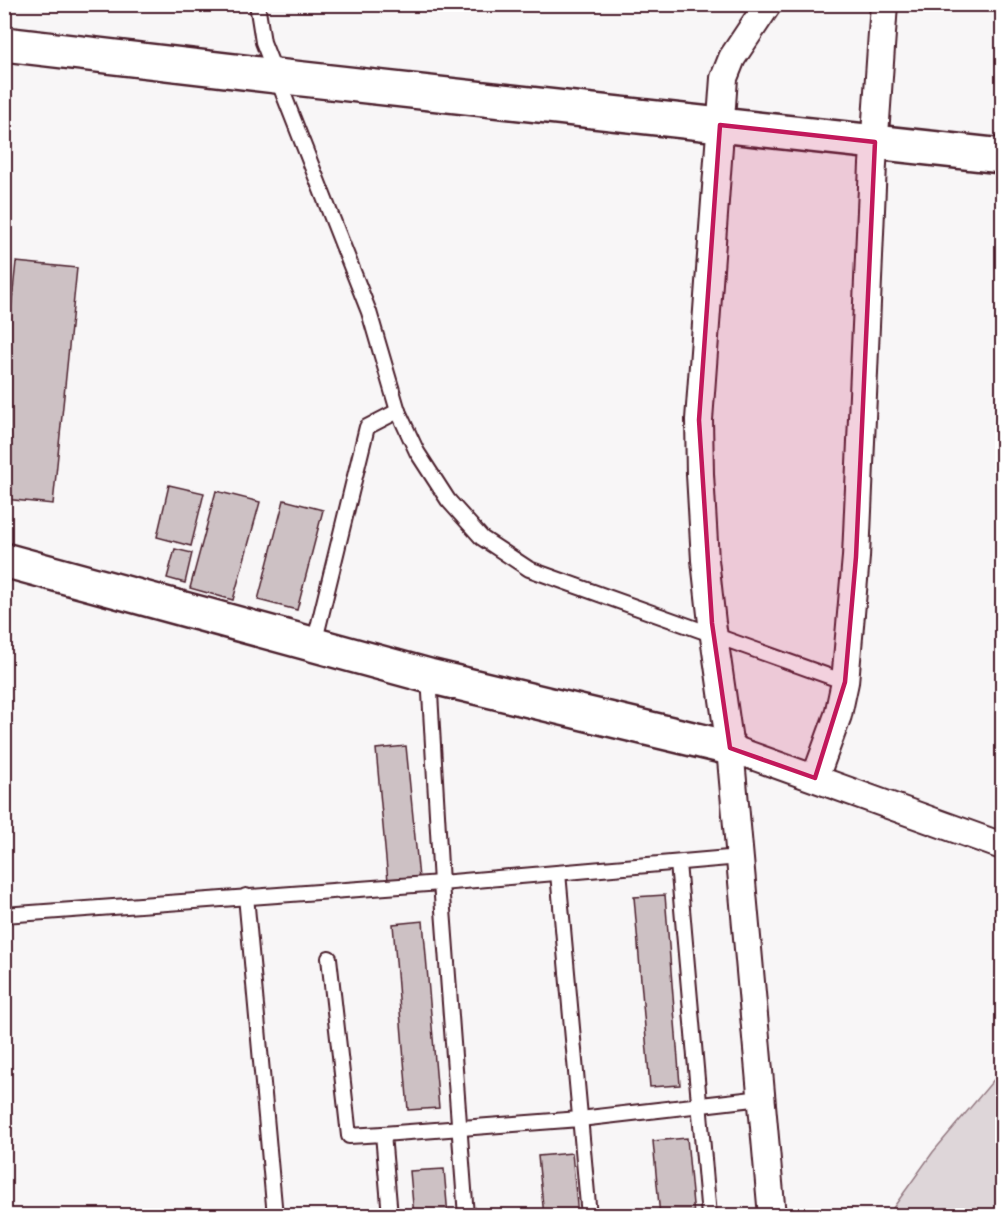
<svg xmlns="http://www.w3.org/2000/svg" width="1007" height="1220" font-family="Mynerve,sans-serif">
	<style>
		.green { fill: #ded6d9; stroke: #947a82; stroke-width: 1.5 }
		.building { fill: #cdc1c4; stroke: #4a1f2b; stroke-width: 1.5 }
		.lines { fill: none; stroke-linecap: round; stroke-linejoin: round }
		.lane-casing { stroke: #4a1f2b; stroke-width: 18 }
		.street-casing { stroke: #4a1f2b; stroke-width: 30 }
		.secondary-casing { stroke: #4a1f2b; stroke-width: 38 }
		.lane { stroke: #fff; stroke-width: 14 }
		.street { stroke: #fff; stroke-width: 26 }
		.secondary { stroke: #fff; stroke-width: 33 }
		.marked { fill: #c2185b; fill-opacity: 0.2; stroke: #c2185b; stroke-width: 4.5; stroke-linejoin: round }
	</style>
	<rect width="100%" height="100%" fill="#f8f6f7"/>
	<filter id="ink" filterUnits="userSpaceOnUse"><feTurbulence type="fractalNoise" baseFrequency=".0167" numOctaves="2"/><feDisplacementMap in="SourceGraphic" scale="12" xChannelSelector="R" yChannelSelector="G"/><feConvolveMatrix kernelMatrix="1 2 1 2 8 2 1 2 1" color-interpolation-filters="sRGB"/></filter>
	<g filter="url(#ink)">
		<path class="green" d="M 1002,1070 L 1002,1215 L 888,1215 L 933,1152 Z"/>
		<g class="building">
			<path d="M 16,262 L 77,268 L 53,504 L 4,499 L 4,376 Z"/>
			<path d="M 169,485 L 204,493 L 191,546 L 157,537 Z"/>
			<path d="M 216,491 L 260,502 L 233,600 L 190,588 Z"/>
			<path d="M 284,500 L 323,510 L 297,610 L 258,600 Z"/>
			<path d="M 175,549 L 192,553 L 185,583 L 167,578 Z"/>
			<path d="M 406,746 L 419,878 L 388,881 L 376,749 Z"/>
			<path d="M 665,895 L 680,1085 L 650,1087 L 634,897 Z"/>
			<path d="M 423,921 L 439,1108 L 408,1110 L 393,924 Z"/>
			<path d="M 687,1138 L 694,1216 L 660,1216 L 653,1141 Z"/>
			<path d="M 572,1153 L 578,1216 L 544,1216 L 538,1156 Z"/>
			<path d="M 444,1169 L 448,1216 L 414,1216 L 410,1171 Z"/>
		</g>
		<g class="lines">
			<defs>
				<g id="lane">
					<path d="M 257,4 L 263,42 L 369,312 L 398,411 L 417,452 L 448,500 L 482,538 L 529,569 L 845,682"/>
					<path d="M 314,644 L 367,427 L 398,411"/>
					<path d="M 429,676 L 441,883 L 466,1216"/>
					<path d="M 678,863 L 709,1216"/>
					<path d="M 558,873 L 589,1216"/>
					<path d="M 246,896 L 275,1216"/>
					<path d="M 4,915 L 441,883 L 740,857"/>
					<path d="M 329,958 L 349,1136 L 383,1134"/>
					<path d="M 390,1216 L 383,1134 L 580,1119 L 762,1098"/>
				</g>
				<g id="street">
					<path d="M 768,4 L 732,58 L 724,78 L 699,420 L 700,474 L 705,560 L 712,623 L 730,748 L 772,1216"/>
					<path d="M 730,748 L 1002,846"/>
					<path d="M 815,778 L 838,715 L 845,682 L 856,557 L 873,164 L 884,4"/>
				</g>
				<g id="secondary">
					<path d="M 4,44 L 276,76 L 1002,156"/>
					<path d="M 4,560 L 429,676 L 730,748"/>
				</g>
			</defs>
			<use href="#lane" class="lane-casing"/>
			<use href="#street" class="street-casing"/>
			<use href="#secondary" class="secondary-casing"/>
			<use href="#lane" class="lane"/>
			<use href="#street" class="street"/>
			<use href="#secondary" class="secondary"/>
		</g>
	</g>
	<path class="marked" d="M 720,125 L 875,142 L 856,557 L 845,682 L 815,778 L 730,748 L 712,623 L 699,420 Z"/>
	<rect width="1007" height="1220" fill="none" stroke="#fff" stroke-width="24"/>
	<rect x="12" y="12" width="983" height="1196" fill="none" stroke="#4a1f2b" stroke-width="2" filter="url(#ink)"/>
</svg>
